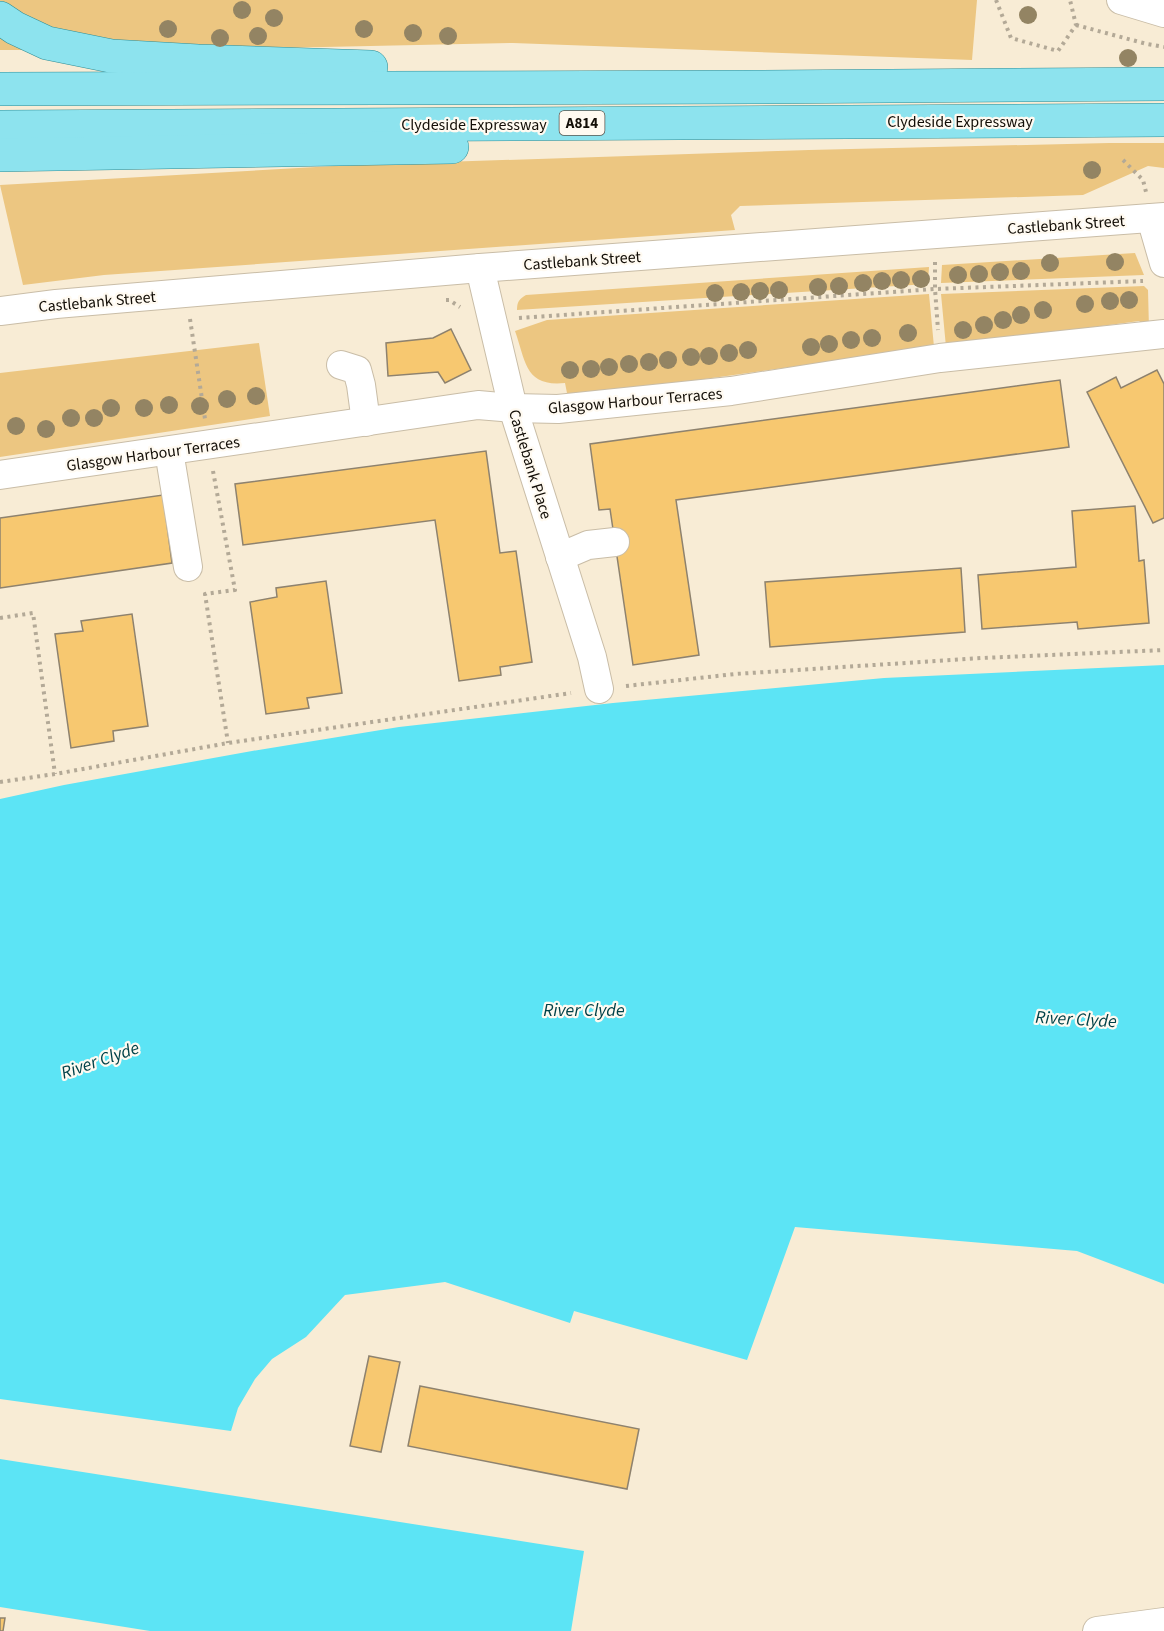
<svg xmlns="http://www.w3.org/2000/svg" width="1164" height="1631" font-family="'Source Sans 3',sans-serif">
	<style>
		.green { fill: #ecc681 }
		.water { fill: #5ce4f5 }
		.building { fill: #f7c870; stroke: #8e826e; stroke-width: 1.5 }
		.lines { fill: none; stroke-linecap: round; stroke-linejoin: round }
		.minor-casing { stroke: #c9bda7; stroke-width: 30 }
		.major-casing { stroke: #318d95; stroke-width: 34 }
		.path { stroke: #b3a997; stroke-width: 4; stroke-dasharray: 3 4.5; stroke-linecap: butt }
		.minor { stroke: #fff; stroke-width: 28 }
		.major { stroke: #8de3ee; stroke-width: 33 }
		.tree { fill: #938463 }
		.labels { text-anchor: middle; stroke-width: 4.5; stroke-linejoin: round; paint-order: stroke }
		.shield { fill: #fffaf1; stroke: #5a554d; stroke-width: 1.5 }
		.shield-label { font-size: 15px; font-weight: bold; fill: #130e07 }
		.street-label { font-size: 16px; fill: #130e07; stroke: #fffaf1 }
		.water-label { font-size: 18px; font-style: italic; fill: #004148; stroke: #fffaf1 }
	</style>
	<rect width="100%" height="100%" fill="#f8ecd5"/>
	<g class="green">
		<path d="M 0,0 L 977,0 L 972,60 L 513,43 L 181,50 L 0,50 Z"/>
		<path d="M 1109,143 L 1164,143 L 1164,168 L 1148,166 L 1083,195 L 740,206 L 731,215 L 735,230 L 104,275 L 23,285 L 0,185 L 352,165 L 809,150 Z"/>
		<path d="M 1135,253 L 1144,275 L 941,283 L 942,265 Z"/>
		<path d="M 929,267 L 928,284 L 517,310 C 517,302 519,299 526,295 Z"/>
		<path d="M 1144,286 L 1148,290 L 1149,329 L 1139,321 L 946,347 L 941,294 Z"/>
		<path d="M 929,294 L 934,347 L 568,398 L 565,383 C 525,387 526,362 515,331 L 547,320 Z"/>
		<path d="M 259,343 L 270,416 L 0,457 L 0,373 Z"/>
	</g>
	<g class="water">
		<path d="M 1164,665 L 1164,1284 L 1077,1251 L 795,1227 L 747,1360 L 574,1311 L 570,1323 L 445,1282 L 345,1295 L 306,1337 L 272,1359 L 255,1379 L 238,1408 L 231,1431 L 0,1399 L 0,799 L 64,785 L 252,751 L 399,727 L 613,703 L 884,678 Z"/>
		<path d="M 0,1459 L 584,1551 L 571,1631 L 150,1631 L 0,1607 Z"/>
	</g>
	<g class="building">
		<path d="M 451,329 L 471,370 L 445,383 L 438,372 L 388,376 L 386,343 L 433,338 Z"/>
		<path d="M 1157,370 L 1164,384 L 1164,518 L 1153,523 L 1087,392 L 1116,377 L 1121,388 Z"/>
		<path d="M 1060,380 L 1069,447 L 676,500 L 699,655 L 633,665 L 610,509 L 599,510 L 590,444 Z"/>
		<path d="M 486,451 L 500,553 L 516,551 L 532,662 L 500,667 L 501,675 L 459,681 L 435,520 L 243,545 L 235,484 Z"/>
		<path d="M 163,495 L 172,563 L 0,588 L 0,518 Z"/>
		<path d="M 1135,506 L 1139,561 L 1144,560 L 1149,623 L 1078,629 L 1077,622 L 982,629 L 978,575 L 1076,567 L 1072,511 Z"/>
		<path d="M 961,568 L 965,632 L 770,647 L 765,582 Z"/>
		<path d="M 326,581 L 342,693 L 307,698 L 309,708 L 266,714 L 250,602 L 277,597 L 276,588 Z"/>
		<path d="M 132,614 L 148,726 L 113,731 L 114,741 L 71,748 L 55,634 L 83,631 L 81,621 Z"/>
		<path d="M 369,1356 L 400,1362 L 381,1452 L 350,1446 Z"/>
		<path d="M 420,1386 L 639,1429 L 627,1489 L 408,1446 Z"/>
		<path d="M 0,1618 L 5,1618 L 3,1631 L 0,1631 Z"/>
	</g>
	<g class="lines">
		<defs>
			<g id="minor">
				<path d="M 1121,0 L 1164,13"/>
				<path d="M 1151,218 L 1164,263"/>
				<path d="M 480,268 L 513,408 L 592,657 L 599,689"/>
				<path d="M 0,311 L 56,304 L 480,268 L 1164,217"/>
				<path d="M 341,365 L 357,370 L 361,385 L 366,422"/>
				<path d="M 169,451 L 188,567"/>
				<path d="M 0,475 L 478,405 L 513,408 L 558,409 L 731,391 L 940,358 L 1164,334"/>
				<path d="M 560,557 L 588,545 L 615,542"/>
				<path d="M 1097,1631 L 1164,1622"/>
			</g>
			<g id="major">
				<path d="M 0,18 L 15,28 L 47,43 L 111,56 L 198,61 L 371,67"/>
				<path d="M 0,89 L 756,87 L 1164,84"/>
				<path d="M 0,127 L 1164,120"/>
				<path d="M 0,155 L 452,147"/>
			</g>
		</defs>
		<use href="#minor" class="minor-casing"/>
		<use href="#major" class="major-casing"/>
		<g class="path">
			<path d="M 996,0 L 1011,38 L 1058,51 L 1076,25 L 1070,0"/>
			<path d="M 1076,25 L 1147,44 L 1164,47"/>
			<path d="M 1123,160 L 1143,180 L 1146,192"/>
			<path d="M 935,262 L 935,289 L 938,330"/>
			<path d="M 446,300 L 449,300 L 460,307"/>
			<path d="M 519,318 L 935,289 L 1143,281"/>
			<path d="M 190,319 L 205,419"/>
			<path d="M 213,471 L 235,590 L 205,594 L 228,743"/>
			<path d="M 0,618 L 33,613 L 55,774"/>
			<path d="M 626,686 L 735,674 L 982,658 L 1164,650"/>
			<path d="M 0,782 L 55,774 L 228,743 L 571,693"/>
		</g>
		<use href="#minor" class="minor"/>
		<use href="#major" class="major"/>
	</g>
	<g class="tree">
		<circle cx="242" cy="10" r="9"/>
		<circle cx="1028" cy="15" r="9"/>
		<circle cx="274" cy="18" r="9"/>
		<circle cx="168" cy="29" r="9"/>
		<circle cx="364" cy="29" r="9"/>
		<circle cx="413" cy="33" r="9"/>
		<circle cx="258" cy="36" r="9"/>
		<circle cx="448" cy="36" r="9"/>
		<circle cx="220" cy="38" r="9"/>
		<circle cx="1128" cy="58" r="9"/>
		<circle cx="1092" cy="170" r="9"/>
		<circle cx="1115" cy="262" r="9"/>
		<circle cx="1050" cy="263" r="9"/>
		<circle cx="1021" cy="271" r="9"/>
		<circle cx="1000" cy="272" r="9"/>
		<circle cx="979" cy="274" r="9"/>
		<circle cx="958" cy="275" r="9"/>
		<circle cx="921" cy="279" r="9"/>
		<circle cx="901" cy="280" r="9"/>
		<circle cx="882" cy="281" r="9"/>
		<circle cx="863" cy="283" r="9"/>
		<circle cx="839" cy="286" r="9"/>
		<circle cx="818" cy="287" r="9"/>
		<circle cx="779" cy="290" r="9"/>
		<circle cx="760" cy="291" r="9"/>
		<circle cx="741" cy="292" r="9"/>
		<circle cx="715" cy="293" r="9"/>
		<circle cx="1129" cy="300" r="9"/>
		<circle cx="1110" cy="301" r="9"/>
		<circle cx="1085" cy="304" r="9"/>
		<circle cx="1043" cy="310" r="9"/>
		<circle cx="1021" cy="315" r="9"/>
		<circle cx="1003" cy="320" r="9"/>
		<circle cx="984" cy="325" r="9"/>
		<circle cx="963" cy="330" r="9"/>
		<circle cx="908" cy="333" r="9"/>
		<circle cx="872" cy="338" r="9"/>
		<circle cx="851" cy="340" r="9"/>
		<circle cx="829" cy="344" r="9"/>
		<circle cx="811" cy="347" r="9"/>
		<circle cx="748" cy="350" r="9"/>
		<circle cx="729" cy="353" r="9"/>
		<circle cx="709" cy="356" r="9"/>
		<circle cx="691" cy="357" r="9"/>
		<circle cx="668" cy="360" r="9"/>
		<circle cx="649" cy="362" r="9"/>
		<circle cx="629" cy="364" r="9"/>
		<circle cx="609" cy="367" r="9"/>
		<circle cx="591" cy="369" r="9"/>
		<circle cx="570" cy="370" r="9"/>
		<circle cx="256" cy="396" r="9"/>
		<circle cx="227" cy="399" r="9"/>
		<circle cx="169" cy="405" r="9"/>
		<circle cx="200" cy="406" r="9"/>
		<circle cx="111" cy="408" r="9"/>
		<circle cx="144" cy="408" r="9"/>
		<circle cx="71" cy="418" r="9"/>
		<circle cx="94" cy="418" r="9"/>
		<circle cx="16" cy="426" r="9"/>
		<circle cx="46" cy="429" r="9"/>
	</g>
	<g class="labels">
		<rect class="shield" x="559.5" y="111" width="45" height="24" rx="4.5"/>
		<g class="shield-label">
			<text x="582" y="128">A814</text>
		</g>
		<g class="street-label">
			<text x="960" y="127">Clydeside Expressway</text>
			<text x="474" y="130">Clydeside Expressway</text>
			<text transform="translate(1066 224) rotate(-4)" y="6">Castlebank Street</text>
			<text transform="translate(582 260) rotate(-4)" y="6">Castlebank Street</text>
			<text transform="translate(97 301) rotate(-5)" y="6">Castlebank Street</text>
			<text transform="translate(635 400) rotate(-5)" y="6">Glasgow Harbour Terraces</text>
			<text transform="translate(153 453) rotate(-8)" y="6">Glasgow Harbour Terraces</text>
			<text transform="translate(531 464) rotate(73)" y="6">Castlebank Place</text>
		</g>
		<g class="water-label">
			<text x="584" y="1016">River Clyde</text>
			<text transform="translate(1076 1019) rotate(3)" y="6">River Clyde</text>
			<text transform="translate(100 1060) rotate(-19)" y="6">River Clyde</text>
		</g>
	</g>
</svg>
